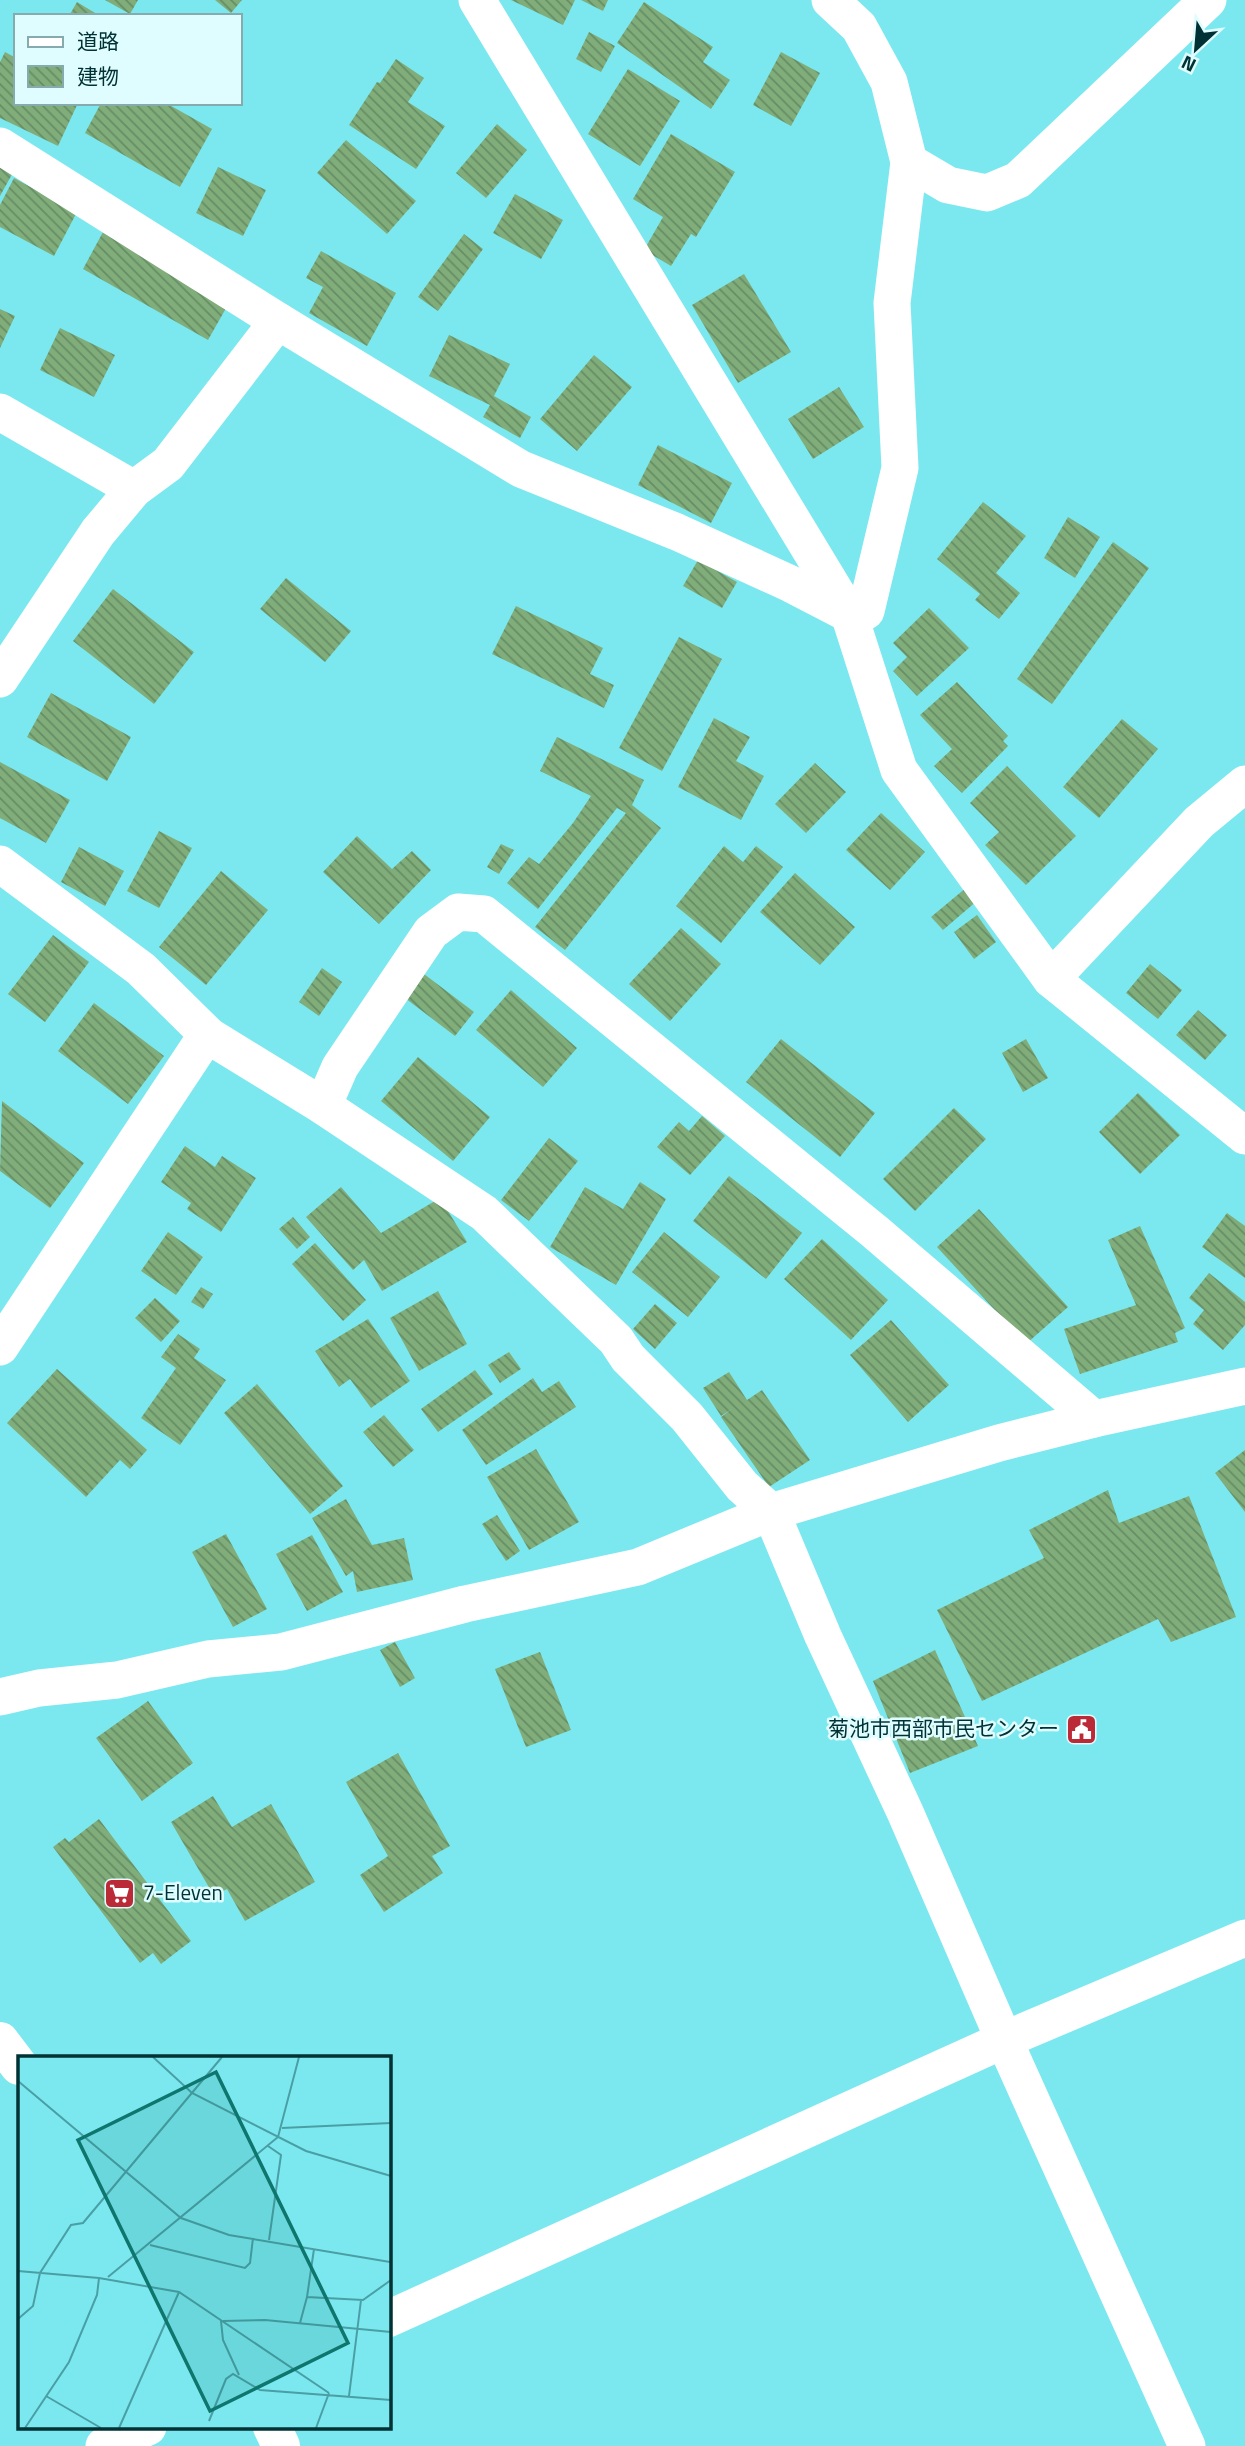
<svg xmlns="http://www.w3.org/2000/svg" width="1245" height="2446" font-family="'Titillium Web','Noto Sans JP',sans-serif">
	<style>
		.building { fill: url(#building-back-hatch) }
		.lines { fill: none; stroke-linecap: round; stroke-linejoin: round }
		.minor { stroke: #fff; stroke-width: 37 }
		.primary { stroke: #fff; stroke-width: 38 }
		.labels { text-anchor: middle; stroke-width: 5; stroke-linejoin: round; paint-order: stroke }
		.poi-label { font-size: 21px; fill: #003235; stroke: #dffcfe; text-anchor: end }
		.inset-road { fill: none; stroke: #4a9fa5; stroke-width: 2 }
		.view { fill: #0f766e; fill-opacity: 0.15; stroke: #0f766e; stroke-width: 3.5 }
		.inset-edge { fill: none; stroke: #003235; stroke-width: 3.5 }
	</style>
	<defs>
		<pattern id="building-back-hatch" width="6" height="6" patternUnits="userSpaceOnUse" patternTransform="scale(1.75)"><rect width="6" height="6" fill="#80ad7a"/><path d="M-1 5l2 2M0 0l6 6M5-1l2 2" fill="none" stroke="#668d65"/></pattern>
	</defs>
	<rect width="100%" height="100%" fill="#7be8f0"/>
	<g class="building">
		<path d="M 105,0 L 138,0 L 130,14 Z"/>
		<path d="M 215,0 L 242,0 L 231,13 Z"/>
		<path d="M 511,0 L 575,0 L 563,25 Z"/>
		<path d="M 581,0 L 608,0 L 603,11 Z"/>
		<path d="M 77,2 L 100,16 L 69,16 Z"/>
		<path d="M 644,2 L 713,47 L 703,62 L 730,80 L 711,109 L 617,43 Z"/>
		<path d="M 589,32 L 615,46 L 601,72 L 576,59 Z"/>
		<path d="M 5,52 L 16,58 L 16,103 L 78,103 L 58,146 L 0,118 L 0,62 Z"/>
		<path d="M 781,52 L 820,73 L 791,126 L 753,105 Z"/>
		<path d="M 396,59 L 424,78 L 408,102 L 445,126 L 416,169 L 349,125 L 377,82 L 380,83 Z"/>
		<path d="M 628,69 L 680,101 L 640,166 L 588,134 Z"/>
		<path d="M 101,103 L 166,103 L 212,129 L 180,187 L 85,133 Z"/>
		<path d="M 497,124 L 527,150 L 486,198 L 456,173 Z"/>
		<path d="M 671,134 L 735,172 L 696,237 L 691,234 L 671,266 L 644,250 L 663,217 L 633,199 Z"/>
		<path d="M 346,140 L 416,201 L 387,234 L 317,173 Z"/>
		<path d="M 0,161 L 15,169 L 0,196 Z"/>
		<path d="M 218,167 L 266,190 L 243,236 L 196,213 Z"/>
		<path d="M 14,178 L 77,212 L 54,256 L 0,227 L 0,205 Z"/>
		<path d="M 515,194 L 563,220 L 541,259 L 493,233 Z"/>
		<path d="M 103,232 L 229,303 L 208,340 L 83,269 Z"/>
		<path d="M 464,234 L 483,249 L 438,311 L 418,297 Z"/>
		<path d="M 321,251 L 396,293 L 367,346 L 309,313 L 323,287 L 306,278 Z"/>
		<path d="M 744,274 L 791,352 L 738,383 L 692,305 Z"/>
		<path d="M 0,309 L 15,316 L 0,348 Z"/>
		<path d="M 60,328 L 115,355 L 94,397 L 40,370 Z"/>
		<path d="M 449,335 L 510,364 L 494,396 L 531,417 L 520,438 L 483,417 L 490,405 L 429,376 Z"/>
		<path d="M 594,355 L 632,387 L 577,451 L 540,419 Z"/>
		<path d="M 839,387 L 864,427 L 813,459 L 788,419 Z"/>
		<path d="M 658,445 L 732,483 L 711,523 L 638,485 Z"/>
		<path d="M 983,502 L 1026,536 L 996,573 L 1020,593 L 999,619 L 975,600 L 980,594 L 937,559 Z"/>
		<path d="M 1068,517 L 1100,537 L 1075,578 L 1044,558 Z"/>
		<path d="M 1113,542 L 1149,568 L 1052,704 L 1017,679 Z"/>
		<path d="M 698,560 L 737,582 L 722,608 L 683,586 Z"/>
		<path d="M 286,578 L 351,631 L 325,662 L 260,609 Z"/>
		<path d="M 113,589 L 194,652 L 154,704 L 73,641 Z"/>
		<path d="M 516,606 L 603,648 L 590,674 L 614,685 L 604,708 L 492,654 Z"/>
		<path d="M 929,608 L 969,648 L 917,696 L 893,671 L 907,657 L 893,643 Z"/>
		<path d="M 679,637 L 722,659 L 662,771 L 619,748 Z"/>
		<path d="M 957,682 L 1008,736 L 1003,741 L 1008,746 L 962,793 L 934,766 L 952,749 L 920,715 Z"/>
		<path d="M 51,693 L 131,737 L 107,781 L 27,737 Z"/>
		<path d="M 714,718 L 750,737 L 736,761 L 764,776 L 741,820 L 678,787 Z"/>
		<path d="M 1122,719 L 1158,749 L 1099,818 L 1063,787 Z"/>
		<path d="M 557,737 L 644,780 L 632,805 L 661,828 L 565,950 L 535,927 L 626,813 L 617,808 L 538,909 L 507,883 L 529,857 L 539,864 L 573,823 L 591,796 L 540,771 Z"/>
		<path d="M 0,762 L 70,800 L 46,843 L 0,818 Z"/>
		<path d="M 815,763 L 846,792 L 806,833 L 775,804 Z"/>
		<path d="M 1007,766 L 1076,836 L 1026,885 L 985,845 L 999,832 L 970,803 Z"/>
		<path d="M 881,813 L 925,852 L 890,890 L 846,850 Z"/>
		<path d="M 159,831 L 192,848 L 159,908 L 127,891 Z"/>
		<path d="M 357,836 L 392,869 L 412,851 L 431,870 L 379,924 L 323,872 Z"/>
		<path d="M 501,844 L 514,850 L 499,874 L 487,867 Z"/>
		<path d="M 724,846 L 743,862 L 756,846 L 783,867 L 721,943 L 676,906 Z"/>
		<path d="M 79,847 L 124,871 L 105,906 L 61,882 Z"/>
		<path d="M 221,871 L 268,910 L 206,985 L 159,947 Z"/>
		<path d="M 795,873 L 855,927 L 820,965 L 760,912 Z"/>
		<path d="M 967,887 L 978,900 L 943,930 L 931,917 Z"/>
		<path d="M 977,915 L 996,942 L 974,959 L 954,932 Z"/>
		<path d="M 681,928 L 721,964 L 670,1021 L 629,984 Z"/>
		<path d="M 53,935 L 89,962 L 45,1022 L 8,994 Z"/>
		<path d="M 1150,964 L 1182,990 L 1158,1019 L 1126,993 Z"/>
		<path d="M 322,968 L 342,982 L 319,1016 L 299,1002 Z"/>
		<path d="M 424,974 L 474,1012 L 455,1036 L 405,998 Z"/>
		<path d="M 511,990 L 577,1048 L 543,1087 L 476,1030 Z"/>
		<path d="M 94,1003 L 164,1056 L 128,1104 L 58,1051 Z"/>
		<path d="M 1198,1010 L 1227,1035 L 1205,1060 L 1176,1035 Z"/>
		<path d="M 781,1039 L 875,1113 L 840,1157 L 746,1082 Z"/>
		<path d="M 1026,1039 L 1048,1078 L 1023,1092 L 1002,1053 Z"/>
		<path d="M 418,1057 L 490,1117 L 453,1161 L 381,1101 Z"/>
		<path d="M 1138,1093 L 1180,1135 L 1140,1174 L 1099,1132 Z"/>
		<path d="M 2,1101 L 84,1163 L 50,1208 L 0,1171 Z"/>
		<path d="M 954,1108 L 986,1139 L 915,1211 L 883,1179 Z"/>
		<path d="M 702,1116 L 725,1136 L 690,1175 L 657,1147 L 679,1122 L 689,1131 Z"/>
		<path d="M 549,1138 L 578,1161 L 529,1221 L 501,1200 Z"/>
		<path d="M 185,1146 L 215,1167 L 222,1156 L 256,1178 L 221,1232 L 187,1209 L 191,1203 L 161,1182 Z"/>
		<path d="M 729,1176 L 802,1233 L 766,1279 L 693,1221 Z"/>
		<path d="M 640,1182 L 666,1199 L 616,1285 L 550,1247 L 585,1187 L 623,1209 Z"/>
		<path d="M 341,1187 L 381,1233 L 440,1198 L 467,1242 L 382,1291 L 364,1260 L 353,1270 L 306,1217 Z"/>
		<path d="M 979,1209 L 1068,1307 L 1026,1344 L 937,1247 Z"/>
		<path d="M 1227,1213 L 1245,1226 L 1245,1278 L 1202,1247 Z"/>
		<path d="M 293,1217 L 310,1237 L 297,1249 L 279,1229 Z"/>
		<path d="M 1140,1226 L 1185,1328 L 1175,1333 L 1178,1342 L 1080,1374 L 1064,1329 L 1136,1305 L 1108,1240 Z"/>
		<path d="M 168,1232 L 203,1257 L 176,1295 L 141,1271 Z"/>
		<path d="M 664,1232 L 720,1277 L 688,1317 L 632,1272 Z"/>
		<path d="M 822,1239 L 888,1300 L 851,1340 L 784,1279 Z"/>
		<path d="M 315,1243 L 366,1300 L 343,1321 L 292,1264 Z"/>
		<path d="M 1209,1273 L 1245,1302 L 1245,1325 L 1223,1350 L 1193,1324 L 1204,1310 L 1189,1298 Z"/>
		<path d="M 201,1287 L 213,1294 L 203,1309 L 191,1302 Z"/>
		<path d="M 438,1291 L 467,1344 L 419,1371 L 390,1318 Z"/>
		<path d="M 155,1298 L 180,1321 L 161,1342 L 135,1318 Z"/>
		<path d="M 655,1304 L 677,1323 L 655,1349 L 633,1329 Z"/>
		<path d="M 368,1319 L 410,1381 L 371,1408 L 350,1379 L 339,1387 L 315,1351 Z"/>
		<path d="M 891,1320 L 949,1385 L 908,1422 L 850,1355 Z"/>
		<path d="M 178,1334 L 200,1349 L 194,1358 L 226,1380 L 180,1445 L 141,1418 L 176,1368 L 161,1357 Z"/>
		<path d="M 509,1352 L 521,1369 L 500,1383 L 488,1365 Z"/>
		<path d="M 57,1369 L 147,1450 L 130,1469 L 120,1460 L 86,1497 L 7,1423 Z"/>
		<path d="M 475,1370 L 493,1394 L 438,1432 L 421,1409 Z"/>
		<path d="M 729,1372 L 747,1400 L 762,1390 L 810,1460 L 769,1487 L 721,1417 L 732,1409 L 721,1416 L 703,1388 Z"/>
		<path d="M 533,1378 L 542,1392 L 559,1381 L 576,1407 L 486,1465 L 462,1430 Z"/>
		<path d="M 257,1384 L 343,1486 L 310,1514 L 224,1413 Z"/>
		<path d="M 384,1415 L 414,1450 L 393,1467 L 363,1432 Z"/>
		<path d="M 536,1449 L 579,1522 L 529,1550 L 487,1477 Z"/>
		<path d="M 1245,1450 L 1245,1512 L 1215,1473 Z"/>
		<path d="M 1108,1490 L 1119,1523 L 1189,1496 L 1236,1617 L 1171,1642 L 1158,1619 L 982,1701 L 937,1610 L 1044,1558 L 1029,1530 Z"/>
		<path d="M 346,1499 L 372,1545 L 404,1538 L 413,1580 L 357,1592 L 353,1571 L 346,1576 L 312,1518 Z"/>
		<path d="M 497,1515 L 520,1551 L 506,1561 L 482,1524 Z"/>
		<path d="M 226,1534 L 267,1609 L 233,1627 L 192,1552 Z"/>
		<path d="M 312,1535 L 343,1592 L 307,1611 L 276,1554 Z"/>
		<path d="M 395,1642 L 415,1678 L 400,1687 L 380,1650 Z"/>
		<path d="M 935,1650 L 978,1746 L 910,1773 L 873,1681 Z"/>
		<path d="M 540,1652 L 571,1730 L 526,1747 L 495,1669 Z"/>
		<path d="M 148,1701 L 193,1763 L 142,1801 L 96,1738 Z"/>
		<path d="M 398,1753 L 450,1846 L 432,1856 L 443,1873 L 384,1912 L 360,1875 L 388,1856 L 346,1782 Z"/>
		<path d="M 213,1796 L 232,1827 L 271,1804 L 315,1882 L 245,1921 L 227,1889 L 214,1896 L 171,1822 Z"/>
		<path d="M 99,1819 L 191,1941 L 161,1964 L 153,1953 L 140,1963 L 53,1847 L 65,1838 L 69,1842 Z"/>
	</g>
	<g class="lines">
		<g class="minor">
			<path d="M 477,0 L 849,614 L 899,770 L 1051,979 L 1245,1136"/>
			<path d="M 830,0 L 859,27 L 889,82 L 909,162 L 948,185 L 987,193 L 1018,180 L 1208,0"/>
			<path d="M 0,146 L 278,321 L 521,469 L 677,532 L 791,584 L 849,614 L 866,611 L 900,468 L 892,303 L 909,162"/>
			<path d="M 0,412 L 134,489 L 98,532 L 0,679"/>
			<path d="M 134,489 L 168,464 L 278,321"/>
			<path d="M 0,864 L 141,969 L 209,1036 L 323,1106 L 484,1213 L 616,1340 L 628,1358 L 687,1417 L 742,1486 L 771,1512 L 823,1636 L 905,1812 L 1004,2040 L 1187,2446"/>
			<path d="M 1051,979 L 1199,822 L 1245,784"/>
			<path d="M 323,1106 L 340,1067 L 431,932 L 458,912 L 484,914 L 874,1231 L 1094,1419"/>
			<path d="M 0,1347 L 202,1042 L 209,1036"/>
			<path d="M 0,1697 L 39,1688 L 117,1680 L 208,1659 L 281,1652 L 465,1604 L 638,1567 L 771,1512 L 999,1443 L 1094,1419 L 1245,1386"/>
			<path d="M 388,2319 L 1004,2040 L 1245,1938"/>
			<path d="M 104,2446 L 148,2427"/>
		</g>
		<g class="primary">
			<path d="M 0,2041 L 19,2066"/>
			<path d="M 272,2427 L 281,2446"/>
		</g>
	</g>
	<defs>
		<symbol id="civic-square" viewBox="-11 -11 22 22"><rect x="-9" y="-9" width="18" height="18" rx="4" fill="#bb2a37" stroke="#dffcfe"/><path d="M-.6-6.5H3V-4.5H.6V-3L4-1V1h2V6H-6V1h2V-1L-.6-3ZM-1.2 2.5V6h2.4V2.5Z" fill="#fff"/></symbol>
		<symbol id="supermarket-square" viewBox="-11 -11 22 22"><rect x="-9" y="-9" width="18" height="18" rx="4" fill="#bb2a37" stroke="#dffcfe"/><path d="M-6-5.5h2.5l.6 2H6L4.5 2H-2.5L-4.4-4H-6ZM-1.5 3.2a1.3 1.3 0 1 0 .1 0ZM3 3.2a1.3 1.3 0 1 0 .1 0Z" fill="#fff"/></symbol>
	</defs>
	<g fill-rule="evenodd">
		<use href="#civic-square" x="1064" y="1712" width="35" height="35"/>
		<use href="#supermarket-square" x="102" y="1876" width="35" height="35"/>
	</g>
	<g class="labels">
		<g class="poi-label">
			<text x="1059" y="1736">菊池市西部市民センター</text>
			<text x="143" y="1900" text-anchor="start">7-Eleven</text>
		</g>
	</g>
	<g transform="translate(18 2056)">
		<rect width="373" height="373" fill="#7be8f0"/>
		<path class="inset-road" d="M 135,1 L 174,37 L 288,95 L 373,120M 0,25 L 163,162 L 211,179 L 372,206M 264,72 L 373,67M 250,90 L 263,99 L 251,184M 132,189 L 227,212 L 232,207 L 235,182M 296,193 L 289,241 L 345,244 L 373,224M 0,215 L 81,222 L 161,236 L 311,337M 90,221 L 260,81 L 281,1M 0,263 L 15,250 L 22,217 L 53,169 L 65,167 L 204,1M 203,265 L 205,284 L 221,319M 205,265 L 247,264 L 373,276M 282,267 L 289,241M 28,340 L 83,372M 331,340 L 343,244M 191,365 L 208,323 L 215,318 L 242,334 L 373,344M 7,372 L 51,306 L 79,239 L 81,222M 101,372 L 161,236M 298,372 L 311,337"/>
		<path class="view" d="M 198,16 L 330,287 L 192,355 L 60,84 Z"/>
		<rect width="373" height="373" class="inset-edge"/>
	</g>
	<rect x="14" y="14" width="228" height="91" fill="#dffcfe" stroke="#86abae" stroke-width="2"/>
	<rect x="28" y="37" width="35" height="10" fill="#ffffff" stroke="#86abae" stroke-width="2"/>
	<text x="77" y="49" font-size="21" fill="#003235">道路</text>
	<rect x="28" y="66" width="35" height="21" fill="url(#building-back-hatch)" stroke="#86abae" stroke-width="2"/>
	<text x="77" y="84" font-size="21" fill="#003235">建物</text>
	<g transform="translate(1196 49) rotate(206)" stroke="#dffcfe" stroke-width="5" paint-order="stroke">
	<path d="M0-5L12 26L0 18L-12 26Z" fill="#003235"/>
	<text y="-10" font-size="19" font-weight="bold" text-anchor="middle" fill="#003235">N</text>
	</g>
</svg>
